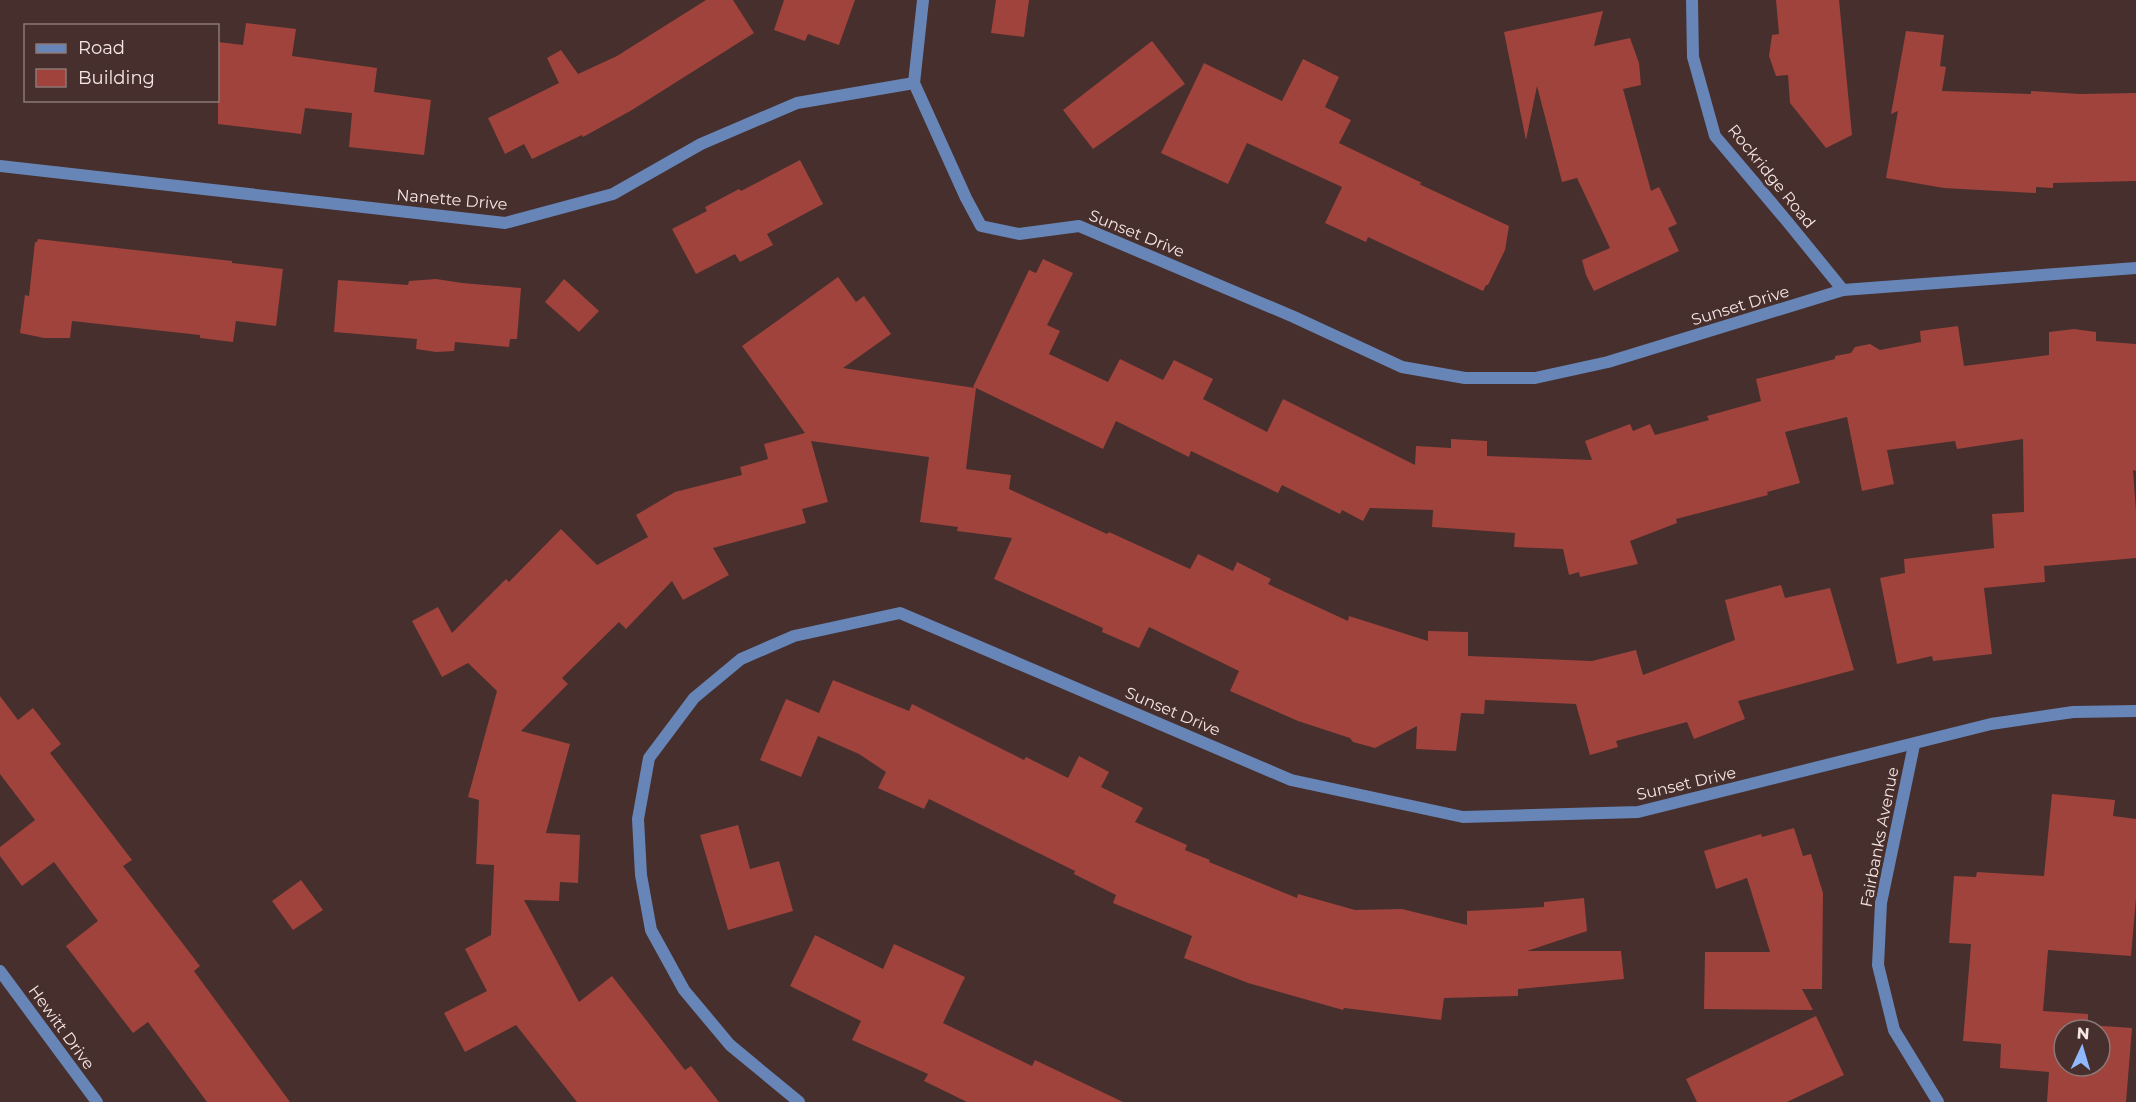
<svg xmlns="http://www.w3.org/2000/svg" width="2136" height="1102" font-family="Montserrat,sans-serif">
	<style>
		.building { fill: #a0433d; fill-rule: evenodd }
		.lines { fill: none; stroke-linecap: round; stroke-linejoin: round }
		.street { stroke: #6785b7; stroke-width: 12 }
		.labels { text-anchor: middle; stroke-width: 6; stroke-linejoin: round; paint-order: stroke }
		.street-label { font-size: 16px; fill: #f6e6e4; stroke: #462f2c }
	</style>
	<rect width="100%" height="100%" fill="#462f2c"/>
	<g class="building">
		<path d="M 706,0 L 733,0 L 754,33 L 632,110 L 583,137 L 582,135 L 532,159 L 524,144 L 505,154 L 488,118 L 559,83 L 547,58 L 561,50 L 578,74 L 617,56 Z"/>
		<path d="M 784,0 L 855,0 L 839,45 L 808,34 L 805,41 L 774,30 Z"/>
		<path d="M 996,0 L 1029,0 L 1024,37 L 991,33 Z"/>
		<path d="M 1776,0 L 1839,0 L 1852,135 L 1826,148 L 1790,103 L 1788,75 L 1776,76 L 1769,56 L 1772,35 L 1779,34 Z"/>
		<path d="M 1603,11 L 1594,46 L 1630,38 L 1639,63 L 1641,85 L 1623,89 L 1651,191 L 1659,187 L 1677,224 L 1668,228 L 1679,251 L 1594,291 L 1586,275 L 1582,260 L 1610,248 L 1577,178 L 1562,182 L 1537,86 L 1526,140 L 1504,32 Z"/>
		<path d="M 246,23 L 296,29 L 292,56 L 377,68 L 374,92 L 431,100 L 424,155 L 349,147 L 352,113 L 305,108 L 301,134 L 218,124 L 218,42 L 243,45 Z"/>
		<path d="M 1906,31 L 1944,35 L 1940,66 L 1946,67 L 1942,91 L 2031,94 L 2031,91 L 2080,94 L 2136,93 L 2136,181 L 2053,183 L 2053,188 L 2036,187 L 2036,193 L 1944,188 L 1886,178 L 1898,111 L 1891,114 Z"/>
		<path d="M 1152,41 L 1185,84 L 1093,149 L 1063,110 Z"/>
		<path d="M 1303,59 L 1339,77 L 1325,107 L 1351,120 L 1339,143 L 1422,183 L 1419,184 L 1509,226 L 1505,250 L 1488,285 L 1486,285 L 1483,291 L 1368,237 L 1366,242 L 1325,223 L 1342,187 L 1247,143 L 1228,184 L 1161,153 L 1204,63 L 1282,101 Z"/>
		<path d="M 800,160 L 823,204 L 767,234 L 773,245 L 740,262 L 735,254 L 696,274 L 672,229 L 707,211 L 705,207 L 739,189 L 741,191 Z"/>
		<path d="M 38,239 L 232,261 L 232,263 L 283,269 L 276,326 L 236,321 L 233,342 L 200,338 L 200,335 L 72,321 L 70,338 L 44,338 L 20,333 L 25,295 L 29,296 L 35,242 L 37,242 Z"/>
		<path d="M 1043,259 L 1073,273 L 1047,325 L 1060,331 L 1049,354 L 1108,382 L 1120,359 L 1163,380 L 1174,360 L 1213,379 L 1203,399 L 1267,432 L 1283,399 L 1415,465 L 1416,446 L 1451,448 L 1451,439 L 1487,441 L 1487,456 L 1592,460 L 1585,441 L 1630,424 L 1633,431 L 1650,424 L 1655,435 L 1709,420 L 1707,416 L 1761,401 L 1756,379 L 1835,359 L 1835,356 L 1851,353 L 1855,347 L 1870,344 L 1880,350 L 1921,342 L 1920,331 L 1958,326 L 1964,366 L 2049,355 L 2049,332 L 2074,329 L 2096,332 L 2096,341 L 2136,344 L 2136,471 L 2133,470 L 2136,511 L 2136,558 L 2044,566 L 2045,582 L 1984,588 L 1992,654 L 1933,661 L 1932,656 L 1897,664 L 1880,578 L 1905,573 L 1904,559 L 1994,548 L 1992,514 L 2024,512 L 2023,439 L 1957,449 L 1955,441 L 1887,450 L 1894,484 L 1862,491 L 1847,417 L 1785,432 L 1800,483 L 1767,492 L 1768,495 L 1676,519 L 1677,523 L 1630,541 L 1638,564 L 1580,577 L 1579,572 L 1569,575 L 1563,549 L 1514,547 L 1515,533 L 1432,527 L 1433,510 L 1370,508 L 1363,521 L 1342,510 L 1340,514 L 1282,485 L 1278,493 L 1191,451 L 1189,457 L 1116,421 L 1103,449 L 976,388 L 966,469 L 1011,475 L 1009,489 L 1107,534 L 1109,532 L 1190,569 L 1198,554 L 1233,571 L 1237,562 L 1271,579 L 1268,584 L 1348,621 L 1349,616 L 1428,641 L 1428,631 L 1468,632 L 1468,656 L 1592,661 L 1636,650 L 1643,675 L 1735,640 L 1725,600 L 1781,585 L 1785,598 L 1830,588 L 1854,670 L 1738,701 L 1745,719 L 1694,739 L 1687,722 L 1616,741 L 1618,747 L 1590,755 L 1576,704 L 1485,700 L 1484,714 L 1461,713 L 1456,751 L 1416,749 L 1417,726 L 1375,748 L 1353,742 L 1350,738 L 1298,721 L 1230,691 L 1239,671 L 1149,627 L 1139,648 L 1102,632 L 1103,628 L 994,579 L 1012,538 L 957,531 L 958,527 L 920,522 L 929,457 L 811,441 L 828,502 L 802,509 L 806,523 L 713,548 L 729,575 L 683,600 L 672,581 L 626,629 L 619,622 L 562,678 L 568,684 L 521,731 L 570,744 L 546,833 L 580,835 L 578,883 L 560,882 L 559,901 L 524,900 L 579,1002 L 612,976 L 685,1070 L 691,1066 L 719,1102 L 577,1102 L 516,1025 L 465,1052 L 444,1013 L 487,991 L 465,949 L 491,935 L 494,865 L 476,864 L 479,800 L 468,797 L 497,691 L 468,663 L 442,677 L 412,621 L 438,607 L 452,633 L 506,579 L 509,582 L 561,529 L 597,565 L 648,537 L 636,515 L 675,492 L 742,475 L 740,467 L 768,459 L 764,444 L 805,433 L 742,346 L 838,277 L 856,302 L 864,296 L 891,334 L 843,368 L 975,388 L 973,387 L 1029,270 L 1036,273 Z"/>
		<path d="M 436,279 L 462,283 L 521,288 L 517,339 L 510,339 L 509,347 L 455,342 L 454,351 L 436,352 L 416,349 L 417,339 L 334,332 L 338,280 L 408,285 L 409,281 Z"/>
		<path d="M 564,279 L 599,311 L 579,332 L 545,302 Z"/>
		<path d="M 833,680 L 909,711 L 912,704 L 1024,760 L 1026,757 L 1068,778 L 1079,756 L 1109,772 L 1101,787 L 1143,808 L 1135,822 L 1187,845 L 1185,850 L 1210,860 L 1209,862 L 1297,898 L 1298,894 L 1355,910 L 1402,909 L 1467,925 L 1467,911 L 1544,907 L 1544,902 L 1584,898 L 1587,931 L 1527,951 L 1621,951 L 1624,979 L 1518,989 L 1518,996 L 1444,998 L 1441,1020 L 1344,1008 L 1343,1010 L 1248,983 L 1184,958 L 1192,936 L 1113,903 L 1116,895 L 1074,874 L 1075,871 L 929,799 L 924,809 L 878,788 L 886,772 L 859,754 L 818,736 L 801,777 L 760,760 L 786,699 L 819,713 Z"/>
		<path d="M 0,696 L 18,720 L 33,708 L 61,744 L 50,753 L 132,860 L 123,866 L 200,966 L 194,971 L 290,1102 L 207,1102 L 148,1022 L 133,1033 L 66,946 L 98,921 L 54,862 L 22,886 L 0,856 L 0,847 L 35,820 L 0,774 Z"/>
		<path d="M 2052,794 L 2115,800 L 2113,816 L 2136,819 L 2136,898 L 2131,956 L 2048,950 L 2043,1011 L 2088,1014 L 2088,1025 L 2132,1028 L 2126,1102 L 2047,1102 L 2049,1072 L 2000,1068 L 2001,1044 L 1963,1041 L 1971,944 L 1949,943 L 1954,876 L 1976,877 L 1977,872 L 2044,876 ZM 2064,1030 L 2100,1030 L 2100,1066 L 2064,1066 Z"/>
		<path d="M 738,825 L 750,869 L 779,861 L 793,911 L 728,930 L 700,835 Z"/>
		<path d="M 1794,828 L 1803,856 L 1811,854 L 1823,893 L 1822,989 L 1802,989 L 1813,1010 L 1704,1009 L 1705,952 L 1770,952 L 1747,878 L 1716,889 L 1704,851 L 1761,834 L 1762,837 Z"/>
		<path d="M 301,880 L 323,910 L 293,930 L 272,901 Z"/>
		<path d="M 815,935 L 883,969 L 894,944 L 965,977 L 943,1023 L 1032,1066 L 1035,1060 L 1123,1102 L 967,1102 L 924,1081 L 928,1074 L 852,1040 L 861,1021 L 790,986 Z"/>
		<path d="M 1816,1016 L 1844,1075 L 1787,1102 L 1697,1102 L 1686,1079 Z"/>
	</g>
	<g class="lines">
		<g class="street">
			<path d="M 923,0 L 914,83 L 966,198 L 981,226 L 1019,234 L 1079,226 L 1294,317 L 1402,367 L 1465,378 L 1535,378 L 1608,362 L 1843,290 L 2136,268"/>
			<path d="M 1692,0 L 1693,57 L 1715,136 L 1786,220 L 1843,290"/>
			<path d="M 0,166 L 505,223 L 613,194 L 701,144 L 797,103 L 914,83"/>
			<path d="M 1914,745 L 1881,903 L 1878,965 L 1894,1030 L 1938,1102"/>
			<path d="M 0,971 L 97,1102"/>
			<path d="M 799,1102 L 730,1045 L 684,990 L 651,930 L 641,875 L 638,819 L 649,758 L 694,698 L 741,659 L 794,636 L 900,613 L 1291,780 L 1463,817 L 1638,812 L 1991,724 L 2073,712 L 2136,711"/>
		</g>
	</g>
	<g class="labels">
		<g class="street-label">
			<text transform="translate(1772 176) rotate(51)" y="6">Rockridge Road</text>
			<text transform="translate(452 199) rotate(5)" y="6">Nanette Drive</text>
			<text transform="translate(1137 233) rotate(22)" y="6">Sunset Drive</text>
			<text transform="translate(1740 305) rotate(-17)" y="6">Sunset Drive</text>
			<text transform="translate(1173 711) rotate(23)" y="6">Sunset Drive</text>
			<text transform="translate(1686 783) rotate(-13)" y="6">Sunset Drive</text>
			<text transform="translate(1879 837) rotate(-79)" y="6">Fairbanks Avenue</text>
			<text transform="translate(62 1027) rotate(54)" y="6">Hewitt Drive</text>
		</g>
	</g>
	<rect x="24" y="24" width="195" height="78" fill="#462f2c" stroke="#8c7876" stroke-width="1.5"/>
	<rect x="36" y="44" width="30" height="9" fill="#6785b7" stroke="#8c7876" stroke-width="1.5"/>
	<text x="78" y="54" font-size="18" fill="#f6e6e4">Road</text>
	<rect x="36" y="69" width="30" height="18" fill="#a0433d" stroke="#8c7876" stroke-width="1.5"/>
	<text x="78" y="84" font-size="18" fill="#f6e6e4">Building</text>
	<g transform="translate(2082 1048) rotate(4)"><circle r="28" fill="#462f2c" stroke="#8c7876" stroke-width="1.5"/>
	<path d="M0-4.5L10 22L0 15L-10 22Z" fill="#8fb8fd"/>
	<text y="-9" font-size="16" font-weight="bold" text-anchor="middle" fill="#f6e6e4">N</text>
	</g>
</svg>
